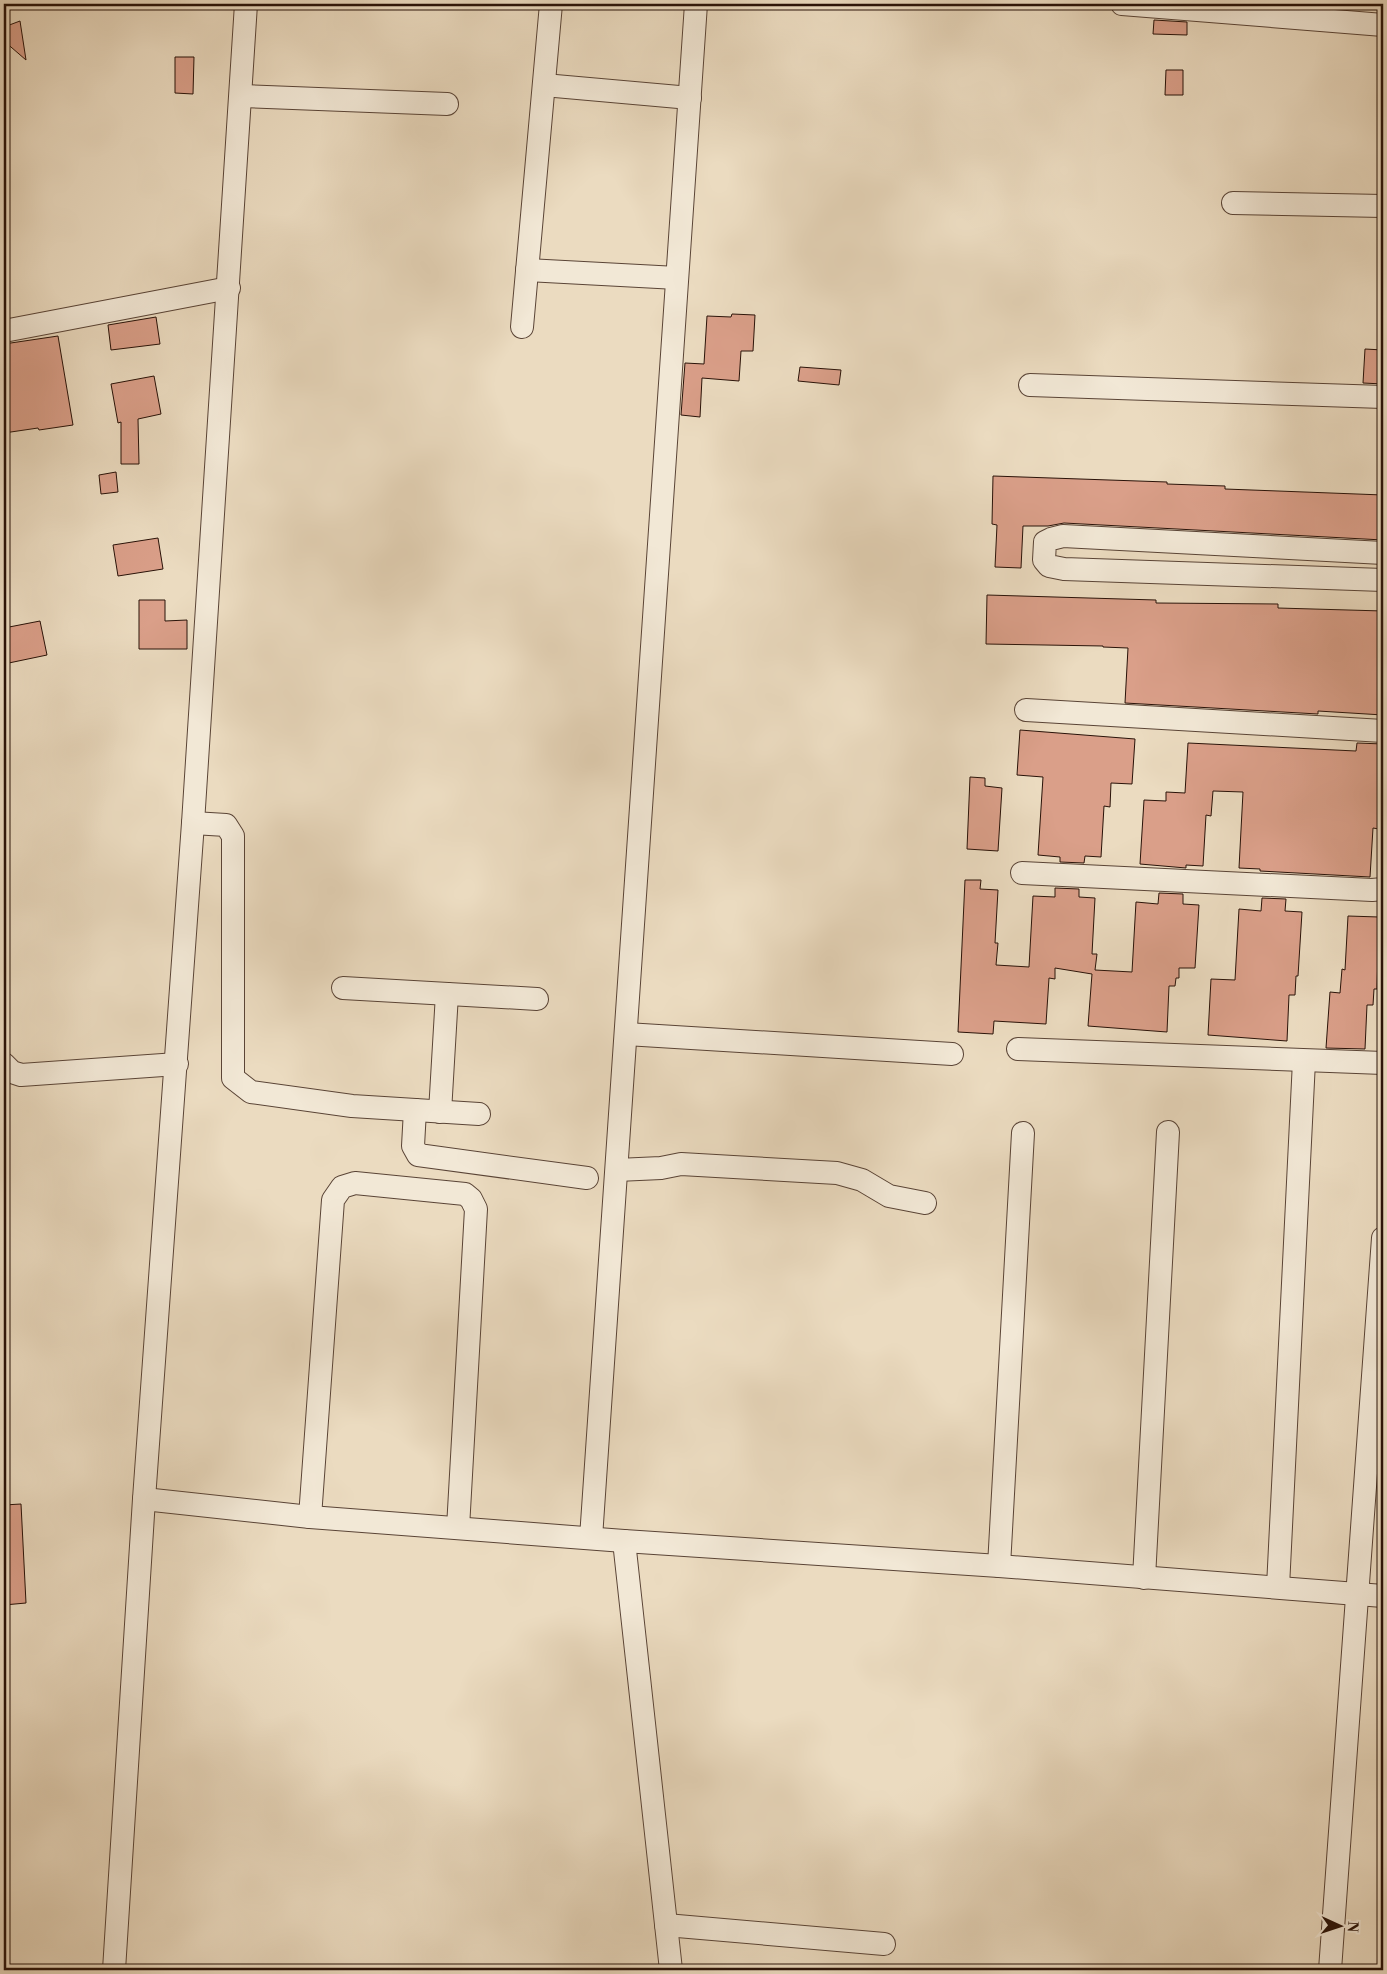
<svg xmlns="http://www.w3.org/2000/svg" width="1387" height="1974" font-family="'Libre Bodoni',serif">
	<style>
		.building { fill: #da9f89; stroke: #291208 }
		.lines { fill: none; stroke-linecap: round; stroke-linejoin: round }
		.minor-casing { stroke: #5a4436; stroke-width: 24 }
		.minor { stroke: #f2e8d6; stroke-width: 22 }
	</style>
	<rect width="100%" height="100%" fill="#ebdbc0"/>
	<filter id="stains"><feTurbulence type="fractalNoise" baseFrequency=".004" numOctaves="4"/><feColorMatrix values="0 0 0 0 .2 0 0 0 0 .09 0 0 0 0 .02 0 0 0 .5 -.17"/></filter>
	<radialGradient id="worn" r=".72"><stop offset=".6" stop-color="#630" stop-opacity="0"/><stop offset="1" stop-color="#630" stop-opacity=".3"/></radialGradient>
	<g class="building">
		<path d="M 1154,20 L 1187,22 L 1187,35 L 1153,34 Z"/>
		<path d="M 20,21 L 26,60 L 4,41 L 4,27 Z"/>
		<path d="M 175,57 L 194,57 L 193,94 L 175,93 Z"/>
		<path d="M 1166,70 L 1183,70 L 1183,95 L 1165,95 Z"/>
		<path d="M 732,314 L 755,315 L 753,351 L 741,351 L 739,381 L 702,378 L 700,417 L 681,415 L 685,363 L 704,364 L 707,316 L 731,317 Z"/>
		<path d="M 156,317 L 160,344 L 111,350 L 108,325 Z"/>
		<path d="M 58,336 L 73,425 L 39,430 L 38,428 L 4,433 L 4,344 Z"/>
		<path d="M 1365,349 L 1383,350 L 1383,384 L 1363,383 Z"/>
		<path d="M 800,367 L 841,370 L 839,385 L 798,381 Z"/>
		<path d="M 154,376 L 161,414 L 138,419 L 139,464 L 121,464 L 121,422 L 118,423 L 111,384 Z"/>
		<path d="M 116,472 L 118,492 L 101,494 L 99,475 Z"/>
		<path d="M 993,476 L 1167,482 L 1167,484 L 1225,486 L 1225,489 L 1383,495 L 1383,540 L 1064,523 L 1048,526 L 1023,526 L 1021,568 L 995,567 L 997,525 L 992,524 Z"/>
		<path d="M 158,538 L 163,569 L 118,576 L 113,545 Z"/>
		<path d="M 987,595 L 1156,600 L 1156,603 L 1278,604 L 1278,608 L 1383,611 L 1383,715 L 1318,711 L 1318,714 L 1125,703 L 1128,648 L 1103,647 L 1103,646 L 986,644 Z"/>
		<path d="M 139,600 L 165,600 L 165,621 L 187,620 L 187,649 L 139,649 Z"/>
		<path d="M 40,621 L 47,655 L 4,664 L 4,628 Z"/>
		<path d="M 1020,730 L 1135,739 L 1132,784 L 1111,783 L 1110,807 L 1104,806 L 1101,857 L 1085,856 L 1084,863 L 1060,862 L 1060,857 L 1038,855 L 1043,777 L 1017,775 Z"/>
		<path d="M 1188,743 L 1356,751 L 1357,743 L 1383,744 L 1379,829 L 1373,828 L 1370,877 L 1260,871 L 1260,869 L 1239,868 L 1243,792 L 1213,791 L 1211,816 L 1206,815 L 1203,866 L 1186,865 L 1186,868 L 1140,864 L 1144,800 L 1166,801 L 1166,792 L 1185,793 Z"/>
		<path d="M 970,777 L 985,778 L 985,786 L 1002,788 L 998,851 L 967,849 Z"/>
		<path d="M 965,880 L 981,880 L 980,889 L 998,890 L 995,943 L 998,943 L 996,965 L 1029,967 L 1033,896 L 1055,897 L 1055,888 L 1079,889 L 1079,897 L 1095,898 L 1092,954 L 1097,954 L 1095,970 L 1132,972 L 1136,902 L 1158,904 L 1159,893 L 1183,894 L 1183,904 L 1199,905 L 1195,968 L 1179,968 L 1179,978 L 1176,978 L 1175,986 L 1169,986 L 1167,1032 L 1088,1026 L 1092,974 L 1055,968 L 1055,979 L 1049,978 L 1046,1024 L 994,1021 L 993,1034 L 958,1032 Z"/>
		<path d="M 1262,898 L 1286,899 L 1285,911 L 1302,912 L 1298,976 L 1296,976 L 1295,995 L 1289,995 L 1287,1041 L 1208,1035 L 1211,979 L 1235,980 L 1239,909 L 1261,911 Z"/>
		<path d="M 1348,916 L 1379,917 L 1377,989 L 1374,989 L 1373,1005 L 1367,1005 L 1365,1049 L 1326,1048 L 1330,992 L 1340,993 L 1342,969 L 1345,970 Z"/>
		<path d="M 21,1504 L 26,1603 L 4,1605 L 4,1505 Z"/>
	</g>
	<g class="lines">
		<defs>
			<g id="minor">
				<path d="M 1122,4 L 1383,25"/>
				<path d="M 544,85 L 690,98"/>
				<path d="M 241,96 L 447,104"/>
				<path d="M 1233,203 L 1383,206"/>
				<path d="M 527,270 L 677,278"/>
				<path d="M 522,327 L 551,4"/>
				<path d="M 4,331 L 229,288"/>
				<path d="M 1030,385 L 1383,397"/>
				<path d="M 1383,553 L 1063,536 L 1051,539 L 1045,542 L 1044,560 L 1049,566 L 1064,569 L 1383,580"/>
				<path d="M 1026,710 L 1383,731"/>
				<path d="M 193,823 L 226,825 L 233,836 L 233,1078 L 251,1092 L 352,1106 L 479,1114"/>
				<path d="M 1022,873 L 1372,890 L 1383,889"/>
				<path d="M 343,988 L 537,999"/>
				<path d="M 626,1034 L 952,1054"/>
				<path d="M 1018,1049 L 1383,1063"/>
				<path d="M 4,1064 L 12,1072 L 21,1075 L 177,1064"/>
				<path d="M 415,1110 L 413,1146 L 418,1155 L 587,1178"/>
				<path d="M 440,1112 L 447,994"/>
				<path d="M 617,1170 L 661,1168 L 681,1164 L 837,1173 L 862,1180 L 889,1196 L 925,1203"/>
				<path d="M 144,1499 L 310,1517 L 624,1541 L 999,1566 L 1383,1596"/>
				<path d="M 310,1517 L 333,1200 L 342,1187 L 355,1183 L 465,1194 L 471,1199 L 476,1209 L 458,1528"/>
				<path d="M 591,1538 L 696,4"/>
				<path d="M 624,1541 L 671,1970"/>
				<path d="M 999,1566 L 1023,1133"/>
				<path d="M 1144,1578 L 1168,1132"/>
				<path d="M 1278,1587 L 1304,1061"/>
				<path d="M 666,1925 L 884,1944"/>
				<path d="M 114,1970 L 144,1499 L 193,823 L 246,4"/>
				<path d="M 1330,1970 L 1383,1238"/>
			</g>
		</defs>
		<use href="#minor" class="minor-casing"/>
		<use href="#minor" class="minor"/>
	</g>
	<rect width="1387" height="1974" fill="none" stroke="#ebdbc0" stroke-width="20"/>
	<rect x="5" y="5" width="1377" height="1964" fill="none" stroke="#291208" stroke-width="2.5"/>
	<rect x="10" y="10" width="1367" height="1954" fill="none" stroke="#291208"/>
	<g transform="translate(1340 1926) rotate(93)" stroke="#f2e8d6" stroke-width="4" paint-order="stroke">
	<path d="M0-4L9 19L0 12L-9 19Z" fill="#291208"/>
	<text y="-8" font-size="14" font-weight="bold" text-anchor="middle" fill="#291208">N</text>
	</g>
	<rect width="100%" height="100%" filter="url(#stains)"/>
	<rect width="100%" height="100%" fill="url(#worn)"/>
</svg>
